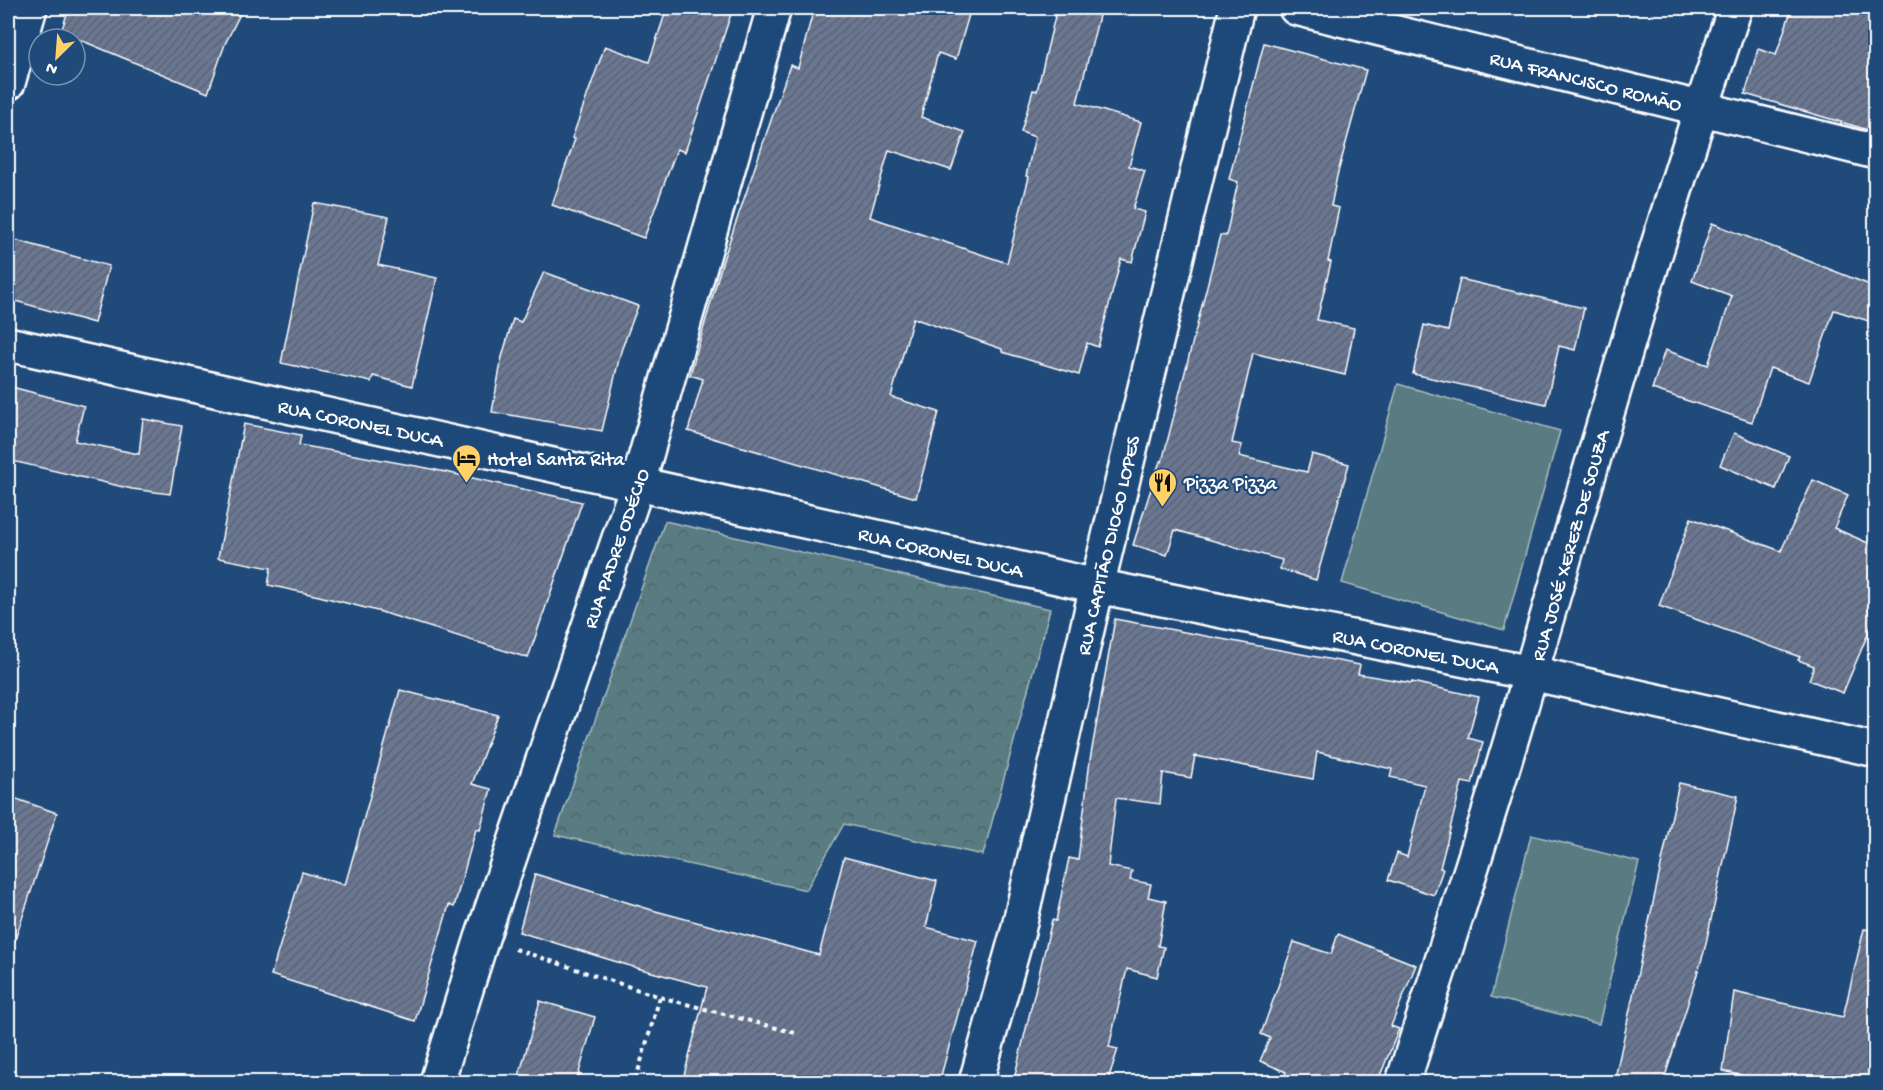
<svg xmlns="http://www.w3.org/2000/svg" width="1883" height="1090" font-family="'Gochi Hand',sans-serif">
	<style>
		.grass { fill: #587c81; stroke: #acbec0; stroke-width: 1.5 }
		.forest { fill: url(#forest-crowns); stroke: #acbec0; stroke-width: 1.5 }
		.building { fill: url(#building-hatch); stroke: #fff; stroke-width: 1.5 }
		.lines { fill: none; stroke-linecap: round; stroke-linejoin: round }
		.minor-casing { stroke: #fff; stroke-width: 38 }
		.path { stroke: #fff; stroke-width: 4; stroke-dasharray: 4.5 4.5; stroke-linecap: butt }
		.minor { stroke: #1f4a7a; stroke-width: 33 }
		.labels { text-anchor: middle; stroke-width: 4.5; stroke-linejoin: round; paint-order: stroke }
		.street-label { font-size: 20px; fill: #fff; stroke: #1f4a7a }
		.poi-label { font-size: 20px; fill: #fff; stroke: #1f4a7a; text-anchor: start }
	</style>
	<defs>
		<pattern id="forest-crowns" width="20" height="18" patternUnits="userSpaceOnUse" patternTransform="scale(1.5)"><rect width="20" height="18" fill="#587c81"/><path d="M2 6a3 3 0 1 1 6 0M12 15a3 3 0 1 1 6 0" fill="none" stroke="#526466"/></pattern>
		<pattern id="building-hatch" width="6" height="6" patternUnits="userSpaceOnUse" patternTransform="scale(1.5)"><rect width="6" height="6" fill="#6b7792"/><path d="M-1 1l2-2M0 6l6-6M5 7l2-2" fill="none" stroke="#5c626f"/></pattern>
	</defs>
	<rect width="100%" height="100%" fill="#1f4a7a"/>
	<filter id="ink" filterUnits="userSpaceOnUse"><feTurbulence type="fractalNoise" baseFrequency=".0167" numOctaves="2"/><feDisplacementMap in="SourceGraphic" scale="12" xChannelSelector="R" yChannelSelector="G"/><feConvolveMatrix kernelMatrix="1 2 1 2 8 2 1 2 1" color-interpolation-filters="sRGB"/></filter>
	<g filter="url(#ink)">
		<g class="grass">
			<path d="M 1398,384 L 1560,431 L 1504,630 L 1342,583 Z"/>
			<path d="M 1531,835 L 1639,862 L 1599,1024 L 1491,997 Z"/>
		</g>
		<path class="forest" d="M 665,521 L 1050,609 L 983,855 L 844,824 L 806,890 L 555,835 Z"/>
		<g class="building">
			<path d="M 69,8 L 243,8 L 225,44 L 208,93 L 61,32 Z"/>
			<path d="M 667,8 L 733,8 L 685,152 L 677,149 L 644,238 L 552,205 L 575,139 L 572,138 L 605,46 L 649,62 Z"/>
			<path d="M 814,8 L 971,8 L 956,59 L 938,53 L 921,117 L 965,132 L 951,170 L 889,150 L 870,217 L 1007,263 L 1029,177 L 1026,176 L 1035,137 L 1021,132 L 1033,90 L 1037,91 L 1057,8 L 1101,8 L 1077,103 L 1141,122 L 1129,166 L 1145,171 L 1133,209 L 1145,212 L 1132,262 L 1121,259 L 1098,347 L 1087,343 L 1079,375 L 1002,352 L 1002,349 L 913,318 L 891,397 L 939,412 L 916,498 L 688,431 L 703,379 L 690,375 L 723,260 L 790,65 L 798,68 Z"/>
			<path d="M 1792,8 L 1875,8 L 1875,132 L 1745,94 L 1758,49 L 1776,55 Z"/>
			<path d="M 1264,43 L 1366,70 L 1337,176 L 1331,206 L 1339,208 L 1328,261 L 1331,262 L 1317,320 L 1354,328 L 1345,375 L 1253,353 L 1232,443 L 1242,445 L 1239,456 L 1307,472 L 1312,454 L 1349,464 L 1316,580 L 1280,569 L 1282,560 L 1175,530 L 1167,555 L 1133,545 L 1160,461 L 1162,462 L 1220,235 L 1226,236 L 1238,182 L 1229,179 Z"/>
			<path d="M 314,203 L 389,217 L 378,265 L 437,278 L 412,386 L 373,376 L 371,382 L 281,363 Z"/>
			<path d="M 1712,223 L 1875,287 L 1875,323 L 1834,310 L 1809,382 L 1770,368 L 1752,422 L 1652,389 L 1665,350 L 1708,365 L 1732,296 L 1692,281 Z"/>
			<path d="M 8,238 L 109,266 L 94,323 L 8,299 Z"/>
			<path d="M 544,272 L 638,306 L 621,351 L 602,431 L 492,412 L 502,357 L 513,319 L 521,322 Z"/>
			<path d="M 1460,279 L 1584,308 L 1575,350 L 1559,346 L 1546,404 L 1413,374 L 1424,325 L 1448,331 Z"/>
			<path d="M 8,386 L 84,406 L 75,441 L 139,454 L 143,419 L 182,426 L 170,494 L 132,489 L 8,460 Z"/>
			<path d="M 244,424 L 301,435 L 299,445 L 427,468 L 582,502 L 528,658 L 381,612 L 319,596 L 268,585 L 271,568 L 218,558 Z"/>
			<path d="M 1734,433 L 1789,456 L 1776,489 L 1720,465 Z"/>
			<path d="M 1813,480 L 1848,495 L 1834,528 L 1875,546 L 1875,617 L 1843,693 L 1809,680 L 1814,666 L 1798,660 L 1800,657 L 1659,606 L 1691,518 L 1781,551 Z"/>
			<path d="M 1115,619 L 1360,665 L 1358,674 L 1412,683 L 1412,682 L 1479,697 L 1468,738 L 1483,742 L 1472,784 L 1462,782 L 1440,868 L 1443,869 L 1434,895 L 1388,880 L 1397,853 L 1407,857 L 1425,785 L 1390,777 L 1392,769 L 1317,752 L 1313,779 L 1195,756 L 1191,778 L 1163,773 L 1160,804 L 1116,798 L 1108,866 L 1132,871 L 1130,880 L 1151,884 L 1148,897 L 1166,901 L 1158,946 L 1164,947 L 1157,977 L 1127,969 L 1109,1047 L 1118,1049 L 1107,1083 L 1013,1083 L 1052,920 L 1056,921 L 1069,858 L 1078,860 L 1090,760 Z"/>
			<path d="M 400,690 L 498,715 L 472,784 L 491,789 L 480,830 L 476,829 L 454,907 L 449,905 L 415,1021 L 271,975 L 302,872 L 345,885 Z"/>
			<path d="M 1679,783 L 1738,796 L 1704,952 L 1663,1083 L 1614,1083 Z"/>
			<path d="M 8,796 L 57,813 L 13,946 L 8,945 Z"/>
			<path d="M 844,857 L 937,881 L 926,927 L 978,941 L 939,1083 L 682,1083 L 707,987 L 637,968 L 519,932 L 535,874 L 652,910 L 819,955 Z"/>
			<path d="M 1864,929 L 1875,930 L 1875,1081 L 1847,1075 L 1845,1083 L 1772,1083 L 1723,1071 L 1734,992 L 1843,1017 Z"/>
			<path d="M 1338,934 L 1416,965 L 1391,1026 L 1399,1029 L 1377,1083 L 1281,1083 L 1286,1072 L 1260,1061 L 1270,1038 L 1261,1034 L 1294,942 L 1331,954 Z"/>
			<path d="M 540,1001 L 595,1017 L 576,1083 L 517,1083 Z"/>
		</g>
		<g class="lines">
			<defs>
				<g id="minor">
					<path d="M 1296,8 L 1876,152"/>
					<path d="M 8,83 L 30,8"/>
					<path d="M 8,344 L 1097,586 L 1531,673 L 1876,750"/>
					<path d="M 437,1082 L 482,938 L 638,483 L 774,8"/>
					<path d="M 976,1082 L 1018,931 L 1097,586 L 1237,8"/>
					<path d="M 1403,1082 C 1446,946 1492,810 1531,672 C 1596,450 1660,227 1735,8"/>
				</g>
			</defs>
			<use href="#minor" class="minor-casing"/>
			<g class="path">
				<path d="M 515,949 L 660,997 L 635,1082"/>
				<path d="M 660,997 L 799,1034"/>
			</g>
			<use href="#minor" class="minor"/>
		</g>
	</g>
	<defs>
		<symbol id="hotel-pin" viewBox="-11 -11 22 30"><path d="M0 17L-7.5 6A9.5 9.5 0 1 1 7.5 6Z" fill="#ffd166" stroke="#1f4a7a"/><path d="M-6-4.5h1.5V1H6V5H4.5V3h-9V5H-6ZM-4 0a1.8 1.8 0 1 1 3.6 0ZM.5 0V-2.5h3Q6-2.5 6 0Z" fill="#111"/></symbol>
		<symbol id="restaurant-pin" viewBox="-11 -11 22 30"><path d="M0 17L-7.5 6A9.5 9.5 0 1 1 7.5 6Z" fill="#ffd166" stroke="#1f4a7a"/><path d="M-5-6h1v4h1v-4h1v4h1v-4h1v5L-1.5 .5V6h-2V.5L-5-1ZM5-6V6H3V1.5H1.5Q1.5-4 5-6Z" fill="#111"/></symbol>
	</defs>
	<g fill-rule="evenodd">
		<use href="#hotel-pin" x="450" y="442" width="33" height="45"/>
		<use href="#restaurant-pin" x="1146" y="466" width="33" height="45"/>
	</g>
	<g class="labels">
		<g class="street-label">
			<text transform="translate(1586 80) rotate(14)" y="7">RUA FRANCISCO ROMÃO</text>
			<text transform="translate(361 422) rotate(12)" y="7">RUA CORONEL DUCA</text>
			<text transform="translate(1107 545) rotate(-77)" y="7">RUA CAPITÃO DIOGO LOPES</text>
			<text transform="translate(1569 545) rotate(-74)" y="7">RUA JOSÉ XEREZ DE SOUZA</text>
			<text transform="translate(615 548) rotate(-71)" y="7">RUA PADRE ODÉCIO</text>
			<text transform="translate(941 551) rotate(13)" y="7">RUA CORONEL DUCA</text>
			<text transform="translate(1416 650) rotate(11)" y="7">RUA CORONEL DUCA</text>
		</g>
		<g class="poi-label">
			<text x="487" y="465">Hotel Santa Rita</text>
			<text x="1184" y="489">Pizza Pizza</text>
		</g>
	</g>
	<rect width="1883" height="1090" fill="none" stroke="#1f4a7a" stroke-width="30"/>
	<rect x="15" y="15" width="1853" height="1060" fill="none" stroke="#fff" stroke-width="2" filter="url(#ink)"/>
	<g transform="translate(57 57) rotate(205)"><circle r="28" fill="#1f4a7a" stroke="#7992af" stroke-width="1.5"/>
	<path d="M0-4.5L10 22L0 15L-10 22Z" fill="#ffd166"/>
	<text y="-9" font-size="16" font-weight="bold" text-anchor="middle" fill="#ffffff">N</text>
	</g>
</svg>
